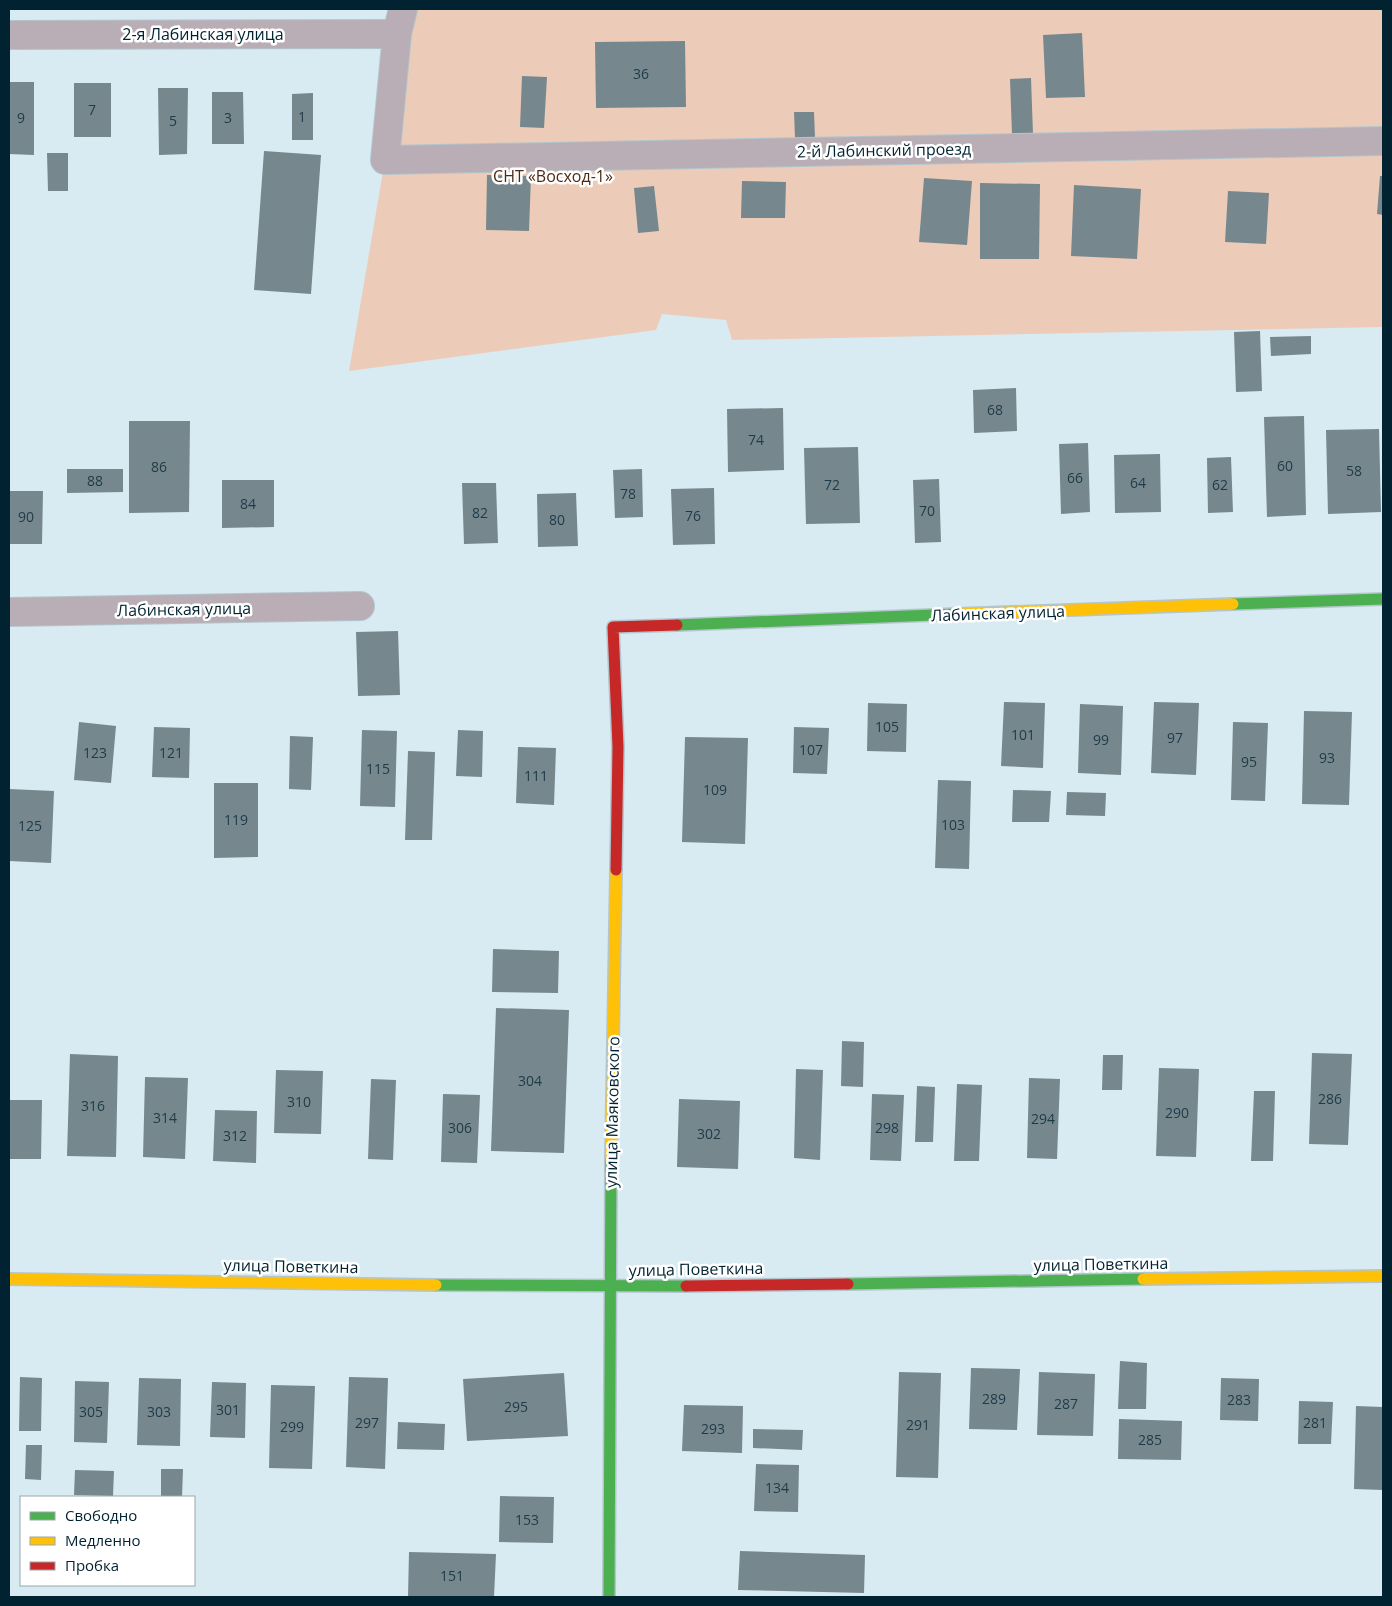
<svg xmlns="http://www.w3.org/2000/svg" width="1392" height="1606" font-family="'Open Sans',sans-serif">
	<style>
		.green { fill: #ecccb9 }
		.building { fill: #77878e }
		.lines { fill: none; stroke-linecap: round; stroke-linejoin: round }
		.street-casing { stroke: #b4c5cd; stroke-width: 30 }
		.fast-casing { stroke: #b4c5cd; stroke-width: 14 }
		.slow-casing { stroke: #b4c5cd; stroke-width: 14 }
		.jam-casing { stroke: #b4c5cd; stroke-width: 14 }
		.street { stroke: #b9aeb5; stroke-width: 28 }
		.fast { stroke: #4caf50; stroke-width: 11 }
		.slow { stroke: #ffc107; stroke-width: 11 }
		.jam { stroke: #c62828; stroke-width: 11 }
		.labels { text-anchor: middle; stroke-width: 5; stroke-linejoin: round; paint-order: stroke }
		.number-label { font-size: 14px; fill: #1e3b48 }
		.street-label { font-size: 16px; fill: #002231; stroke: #fff }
		.park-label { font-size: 16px; fill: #4f2a12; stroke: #fff }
	</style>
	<rect width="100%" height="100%" fill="#d8eaf2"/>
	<path class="green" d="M 403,9 L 1383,9 L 1383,327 L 732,340 L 726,320 L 662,314 L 656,330 L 349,371 L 385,160 Z"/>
	<g class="building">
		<path d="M 1082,33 L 1085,97 L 1046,98 L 1043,35 Z"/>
		<path d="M 685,41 L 686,107 L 596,108 L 595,42 Z"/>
		<path d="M 522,76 L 547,77 L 544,128 L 520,127 Z"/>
		<path d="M 1031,78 L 1033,134 L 1012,135 L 1010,79 Z"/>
		<path d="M 9,82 L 34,82 L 34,155 L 9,154 Z"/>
		<rect x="74" y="83" width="37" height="54"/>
		<path d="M 158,88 L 188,88 L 187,154 L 159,155 Z"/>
		<path d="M 212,92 L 243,92 L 244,144 L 212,144 Z"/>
		<path d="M 313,93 L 313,140 L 292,140 L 292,94 Z"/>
		<path d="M 794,112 L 814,112 L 815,138 L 795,138 Z"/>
		<path d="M 264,151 L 321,155 L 311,294 L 254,290 Z"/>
		<path d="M 47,153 L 68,153 L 68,191 L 48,191 Z"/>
		<path d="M 487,175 L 531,176 L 529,231 L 486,230 Z"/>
		<path d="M 1380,176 L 1383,176 L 1383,215 L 1377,214 Z"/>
		<path d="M 924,178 L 972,181 L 967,245 L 919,242 Z"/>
		<path d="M 742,181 L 786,182 L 785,218 L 741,218 Z"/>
		<path d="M 980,183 L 1040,184 L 1039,259 L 980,259 Z"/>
		<path d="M 1074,185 L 1141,189 L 1137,259 L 1071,256 Z"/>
		<path d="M 654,186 L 659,231 L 638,233 L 634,188 Z"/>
		<path d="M 1228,191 L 1269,193 L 1266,244 L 1225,242 Z"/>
		<path d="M 1260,331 L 1262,391 L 1236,392 L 1234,332 Z"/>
		<path d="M 1311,336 L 1311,354 L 1271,356 L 1270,337 Z"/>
		<path d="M 1016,388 L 1017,431 L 974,433 L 973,390 Z"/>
		<path d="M 783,408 L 784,470 L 728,472 L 727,409 Z"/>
		<path d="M 1304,416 L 1306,515 L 1267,517 L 1264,417 Z"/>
		<path d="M 129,421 L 190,421 L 189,512 L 129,513 Z"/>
		<path d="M 1379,429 L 1381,512 L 1328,514 L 1326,430 Z"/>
		<path d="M 1088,443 L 1090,512 L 1061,514 L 1059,444 Z"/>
		<path d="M 858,447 L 860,523 L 806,524 L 804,448 Z"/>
		<path d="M 1160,454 L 1161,512 L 1115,513 L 1114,455 Z"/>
		<path d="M 1231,457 L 1233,512 L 1208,513 L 1207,458 Z"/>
		<path d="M 67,469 L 123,469 L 123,492 L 67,493 Z"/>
		<path d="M 642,469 L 643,517 L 615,518 L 613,470 Z"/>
		<path d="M 939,479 L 941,542 L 915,543 L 913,480 Z"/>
		<path d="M 222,480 L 274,480 L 274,527 L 222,528 Z"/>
		<path d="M 462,483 L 496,483 L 498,543 L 464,544 Z"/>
		<path d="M 714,488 L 715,544 L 673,545 L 671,489 Z"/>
		<path d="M 9,491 L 43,491 L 42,544 L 9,544 Z"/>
		<path d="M 576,493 L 578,546 L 538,547 L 537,494 Z"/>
		<path d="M 398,631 L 400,695 L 358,696 L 356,632 Z"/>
		<path d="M 1004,702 L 1045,703 L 1043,768 L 1001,766 Z"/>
		<path d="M 1154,702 L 1199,703 L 1196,775 L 1151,773 Z"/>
		<path d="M 868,703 L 907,704 L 906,752 L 867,751 Z"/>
		<path d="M 1080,704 L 1123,706 L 1121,775 L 1078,773 Z"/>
		<path d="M 1304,711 L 1352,712 L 1349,805 L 1302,804 Z"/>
		<path d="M 79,722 L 116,726 L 111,783 L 74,780 Z"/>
		<path d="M 1233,722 L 1268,723 L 1265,801 L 1231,800 Z"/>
		<path d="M 154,727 L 190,728 L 189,778 L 152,777 Z"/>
		<path d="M 794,727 L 829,728 L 827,774 L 793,773 Z"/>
		<path d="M 362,730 L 397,731 L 395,807 L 360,806 Z"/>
		<path d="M 458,730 L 483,731 L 482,777 L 456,776 Z"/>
		<path d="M 290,736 L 313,737 L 311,790 L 289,789 Z"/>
		<path d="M 685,737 L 748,738 L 745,844 L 682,842 Z"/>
		<path d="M 518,747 L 556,748 L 554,805 L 516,803 Z"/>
		<path d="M 408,751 L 435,752 L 432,840 L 405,840 Z"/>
		<path d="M 938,780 L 971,781 L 969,869 L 935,868 Z"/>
		<path d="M 214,783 L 258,783 L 258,857 L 214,858 Z"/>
		<path d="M 9,789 L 54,791 L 51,863 L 9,861 Z"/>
		<path d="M 1013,790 L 1051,791 L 1049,822 L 1012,822 Z"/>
		<path d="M 1067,792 L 1106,793 L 1105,816 L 1066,815 Z"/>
		<path d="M 493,949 L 559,951 L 558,993 L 492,992 Z"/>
		<path d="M 496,1008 L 569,1010 L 564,1153 L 491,1151 Z"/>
		<path d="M 842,1041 L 864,1042 L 863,1087 L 841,1086 Z"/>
		<path d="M 1312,1053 L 1352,1054 L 1348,1145 L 1309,1144 Z"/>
		<path d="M 70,1054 L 118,1056 L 116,1157 L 67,1156 Z"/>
		<path d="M 1103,1055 L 1123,1055 L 1122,1090 L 1102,1090 Z"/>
		<path d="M 1159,1068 L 1199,1069 L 1196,1157 L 1156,1156 Z"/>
		<path d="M 796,1069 L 823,1070 L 820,1160 L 794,1158 Z"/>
		<path d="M 276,1070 L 323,1071 L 321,1134 L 274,1133 Z"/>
		<path d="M 145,1077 L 188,1078 L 185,1159 L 143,1157 Z"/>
		<path d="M 1029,1078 L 1060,1079 L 1057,1159 L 1027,1158 Z"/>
		<path d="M 371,1079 L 396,1080 L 393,1160 L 368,1159 Z"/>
		<path d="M 957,1084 L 982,1085 L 979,1161 L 954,1161 Z"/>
		<path d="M 917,1086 L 935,1087 L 933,1142 L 915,1142 Z"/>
		<path d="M 1254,1091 L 1275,1091 L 1273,1161 L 1251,1161 Z"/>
		<path d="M 443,1094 L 480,1095 L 477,1163 L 441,1162 Z"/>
		<path d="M 872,1094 L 904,1095 L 901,1161 L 870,1160 Z"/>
		<path d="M 679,1099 L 740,1101 L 738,1169 L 677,1167 Z"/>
		<path d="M 9,1100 L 42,1100 L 41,1159 L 9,1159 Z"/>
		<path d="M 215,1110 L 257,1111 L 256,1163 L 213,1161 Z"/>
		<path d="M 1120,1361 L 1147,1363 L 1146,1409 L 1118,1409 Z"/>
		<path d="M 971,1368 L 1020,1369 L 1017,1430 L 969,1429 Z"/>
		<path d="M 899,1372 L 941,1373 L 938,1478 L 896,1477 Z"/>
		<path d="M 1039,1372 L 1095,1374 L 1093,1436 L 1037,1435 Z"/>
		<path d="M 564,1373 L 568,1436 L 467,1441 L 463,1379 Z"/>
		<path d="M 20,1377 L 42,1378 L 41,1431 L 19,1431 Z"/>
		<path d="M 349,1377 L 388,1378 L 385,1469 L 346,1467 Z"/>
		<path d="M 139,1378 L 181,1379 L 180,1446 L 137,1445 Z"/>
		<path d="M 1221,1378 L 1259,1379 L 1258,1421 L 1220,1420 Z"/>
		<path d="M 75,1381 L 109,1382 L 107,1443 L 74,1442 Z"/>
		<path d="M 212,1382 L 246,1383 L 245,1438 L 210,1437 Z"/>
		<path d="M 271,1385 L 315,1386 L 312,1469 L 269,1468 Z"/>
		<path d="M 1299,1401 L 1333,1402 L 1331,1444 L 1298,1444 Z"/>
		<path d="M 684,1405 L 743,1406 L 742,1453 L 682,1451 Z"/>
		<path d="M 1356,1406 L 1383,1407 L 1383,1490 L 1354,1489 Z"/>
		<path d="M 1119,1419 L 1182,1421 L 1181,1460 L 1118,1459 Z"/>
		<path d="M 398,1422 L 445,1424 L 444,1450 L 397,1449 Z"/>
		<path d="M 753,1429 L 803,1430 L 802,1450 L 753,1448 Z"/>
		<path d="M 26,1445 L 42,1445 L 41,1480 L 25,1479 Z"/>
		<path d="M 756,1464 L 799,1465 L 798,1512 L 754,1511 Z"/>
		<path d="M 161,1469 L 183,1469 L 182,1497 L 161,1497 Z"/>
		<path d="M 75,1470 L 114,1471 L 113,1496 L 74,1495 Z"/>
		<path d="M 500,1496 L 554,1497 L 553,1543 L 499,1542 Z"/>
		<path d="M 740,1551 L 865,1555 L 864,1593 L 738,1590 Z"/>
		<path d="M 409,1552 L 496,1554 L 494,1597 L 408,1597 Z"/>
	</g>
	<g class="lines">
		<defs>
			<g id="street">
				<path d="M 403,9 L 397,34 L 385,160 L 1383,141"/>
				<path d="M 9,35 L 397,34"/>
				<path d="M 9,612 L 360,606"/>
			</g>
			<g id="fast">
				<path d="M 1233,604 L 1383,599"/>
				<path d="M 677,625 L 958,614"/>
				<path d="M 848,1284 L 1143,1279"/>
				<path d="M 436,1285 L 686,1286"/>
				<path d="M 609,1597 L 611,1159"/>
			</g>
			<g id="slow">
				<path d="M 958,614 L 1233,604"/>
				<path d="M 611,1159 L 616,870"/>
				<path d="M 9,1279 L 436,1285"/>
				<path d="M 1143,1279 L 1383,1276"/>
			</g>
			<g id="jam">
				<path d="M 616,870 L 618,747 L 613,627 L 677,625"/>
				<path d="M 686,1286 L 848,1284"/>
			</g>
		</defs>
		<use href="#street" class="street-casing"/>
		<use href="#fast" class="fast-casing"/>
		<use href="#slow" class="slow-casing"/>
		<use href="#jam" class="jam-casing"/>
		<use href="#street" class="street"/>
		<use href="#fast" class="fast"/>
		<use href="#slow" class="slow"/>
		<use href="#jam" class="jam"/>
	</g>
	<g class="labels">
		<g class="number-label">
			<text x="641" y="79">36</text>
			<text x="92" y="115">7</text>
			<text x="302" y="122">1</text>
			<text x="21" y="123">9</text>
			<text x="228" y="123">3</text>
			<text x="173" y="126">5</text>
			<text x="995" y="415">68</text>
			<text x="756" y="445">74</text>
			<text x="1285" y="471">60</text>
			<text x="159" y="472">86</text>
			<text x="1354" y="476">58</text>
			<text x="1075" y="483">66</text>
			<text x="95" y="486">88</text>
			<text x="1138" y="488">64</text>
			<text x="832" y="490">72</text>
			<text x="1220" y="490">62</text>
			<text x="628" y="499">78</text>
			<text x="248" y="509">84</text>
			<text x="927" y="516">70</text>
			<text x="480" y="518">82</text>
			<text x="693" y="521">76</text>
			<text x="26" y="522">90</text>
			<text x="557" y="525">80</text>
			<text x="887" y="732">105</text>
			<text x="1023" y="740">101</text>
			<text x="1175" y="743">97</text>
			<text x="1101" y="745">99</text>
			<text x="811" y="755">107</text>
			<text x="95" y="758">123</text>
			<text x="171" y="758">121</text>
			<text x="1327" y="763">93</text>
			<text x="1249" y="767">95</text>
			<text x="378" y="774">115</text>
			<text x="536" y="781">111</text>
			<text x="715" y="795">109</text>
			<text x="236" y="825">119</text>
			<text x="953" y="830">103</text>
			<text x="30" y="831">125</text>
			<text x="530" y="1086">304</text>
			<text x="1330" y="1104">286</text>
			<text x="299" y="1107">310</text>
			<text x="93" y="1111">316</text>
			<text x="1177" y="1118">290</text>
			<text x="165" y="1123">314</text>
			<text x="1043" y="1124">294</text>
			<text x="460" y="1133">306</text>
			<text x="887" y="1133">298</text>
			<text x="709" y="1139">302</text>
			<text x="235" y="1141">312</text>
			<text x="994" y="1404">289</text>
			<text x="1239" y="1405">283</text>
			<text x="1066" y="1409">287</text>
			<text x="516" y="1412">295</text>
			<text x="228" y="1415">301</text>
			<text x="91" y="1417">305</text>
			<text x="159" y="1417">303</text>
			<text x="367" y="1428">297</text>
			<text x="1315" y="1428">281</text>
			<text x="918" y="1430">291</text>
			<text x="292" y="1432">299</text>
			<text x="713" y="1434">293</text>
			<text x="1150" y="1445">285</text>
			<text x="777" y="1493">134</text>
			<text x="527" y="1525">153</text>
			<text x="452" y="1581">151</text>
		</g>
		<g class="street-label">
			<text x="203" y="40">2-я Лабинская улица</text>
			<text transform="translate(884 150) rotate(-1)" y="6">2-й Лабинский проезд</text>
			<text transform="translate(184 609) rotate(-1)" y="6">Лабинская улица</text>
			<text transform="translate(998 613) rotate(-2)" y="6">Лабинская улица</text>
			<text transform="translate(612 1112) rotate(-89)" y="6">улица Маяковского</text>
			<text transform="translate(1101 1264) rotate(-1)" y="6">улица Поветкина</text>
			<text transform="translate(291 1266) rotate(1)" y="6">улица Поветкина</text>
			<text transform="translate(696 1269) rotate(-1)" y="6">улица Поветкина</text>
		</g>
		<g class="park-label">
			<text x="553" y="182">СНТ «Восход-1»</text>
		</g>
	</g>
	<rect width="1392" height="1606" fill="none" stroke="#002231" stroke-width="20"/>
	<rect x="20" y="1496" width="175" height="90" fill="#ffffff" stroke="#99a7ad"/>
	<rect x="30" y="1512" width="25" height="8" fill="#4caf50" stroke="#99a7ad"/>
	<text x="65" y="1521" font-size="15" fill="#002231">Свободно</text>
	<rect x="30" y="1537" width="25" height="8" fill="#ffc107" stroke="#99a7ad"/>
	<text x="65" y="1546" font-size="15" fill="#002231">Медленно</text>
	<rect x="30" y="1562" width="25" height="8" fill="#c62828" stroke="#99a7ad"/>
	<text x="65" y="1571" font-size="15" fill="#002231">Пробка</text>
</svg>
